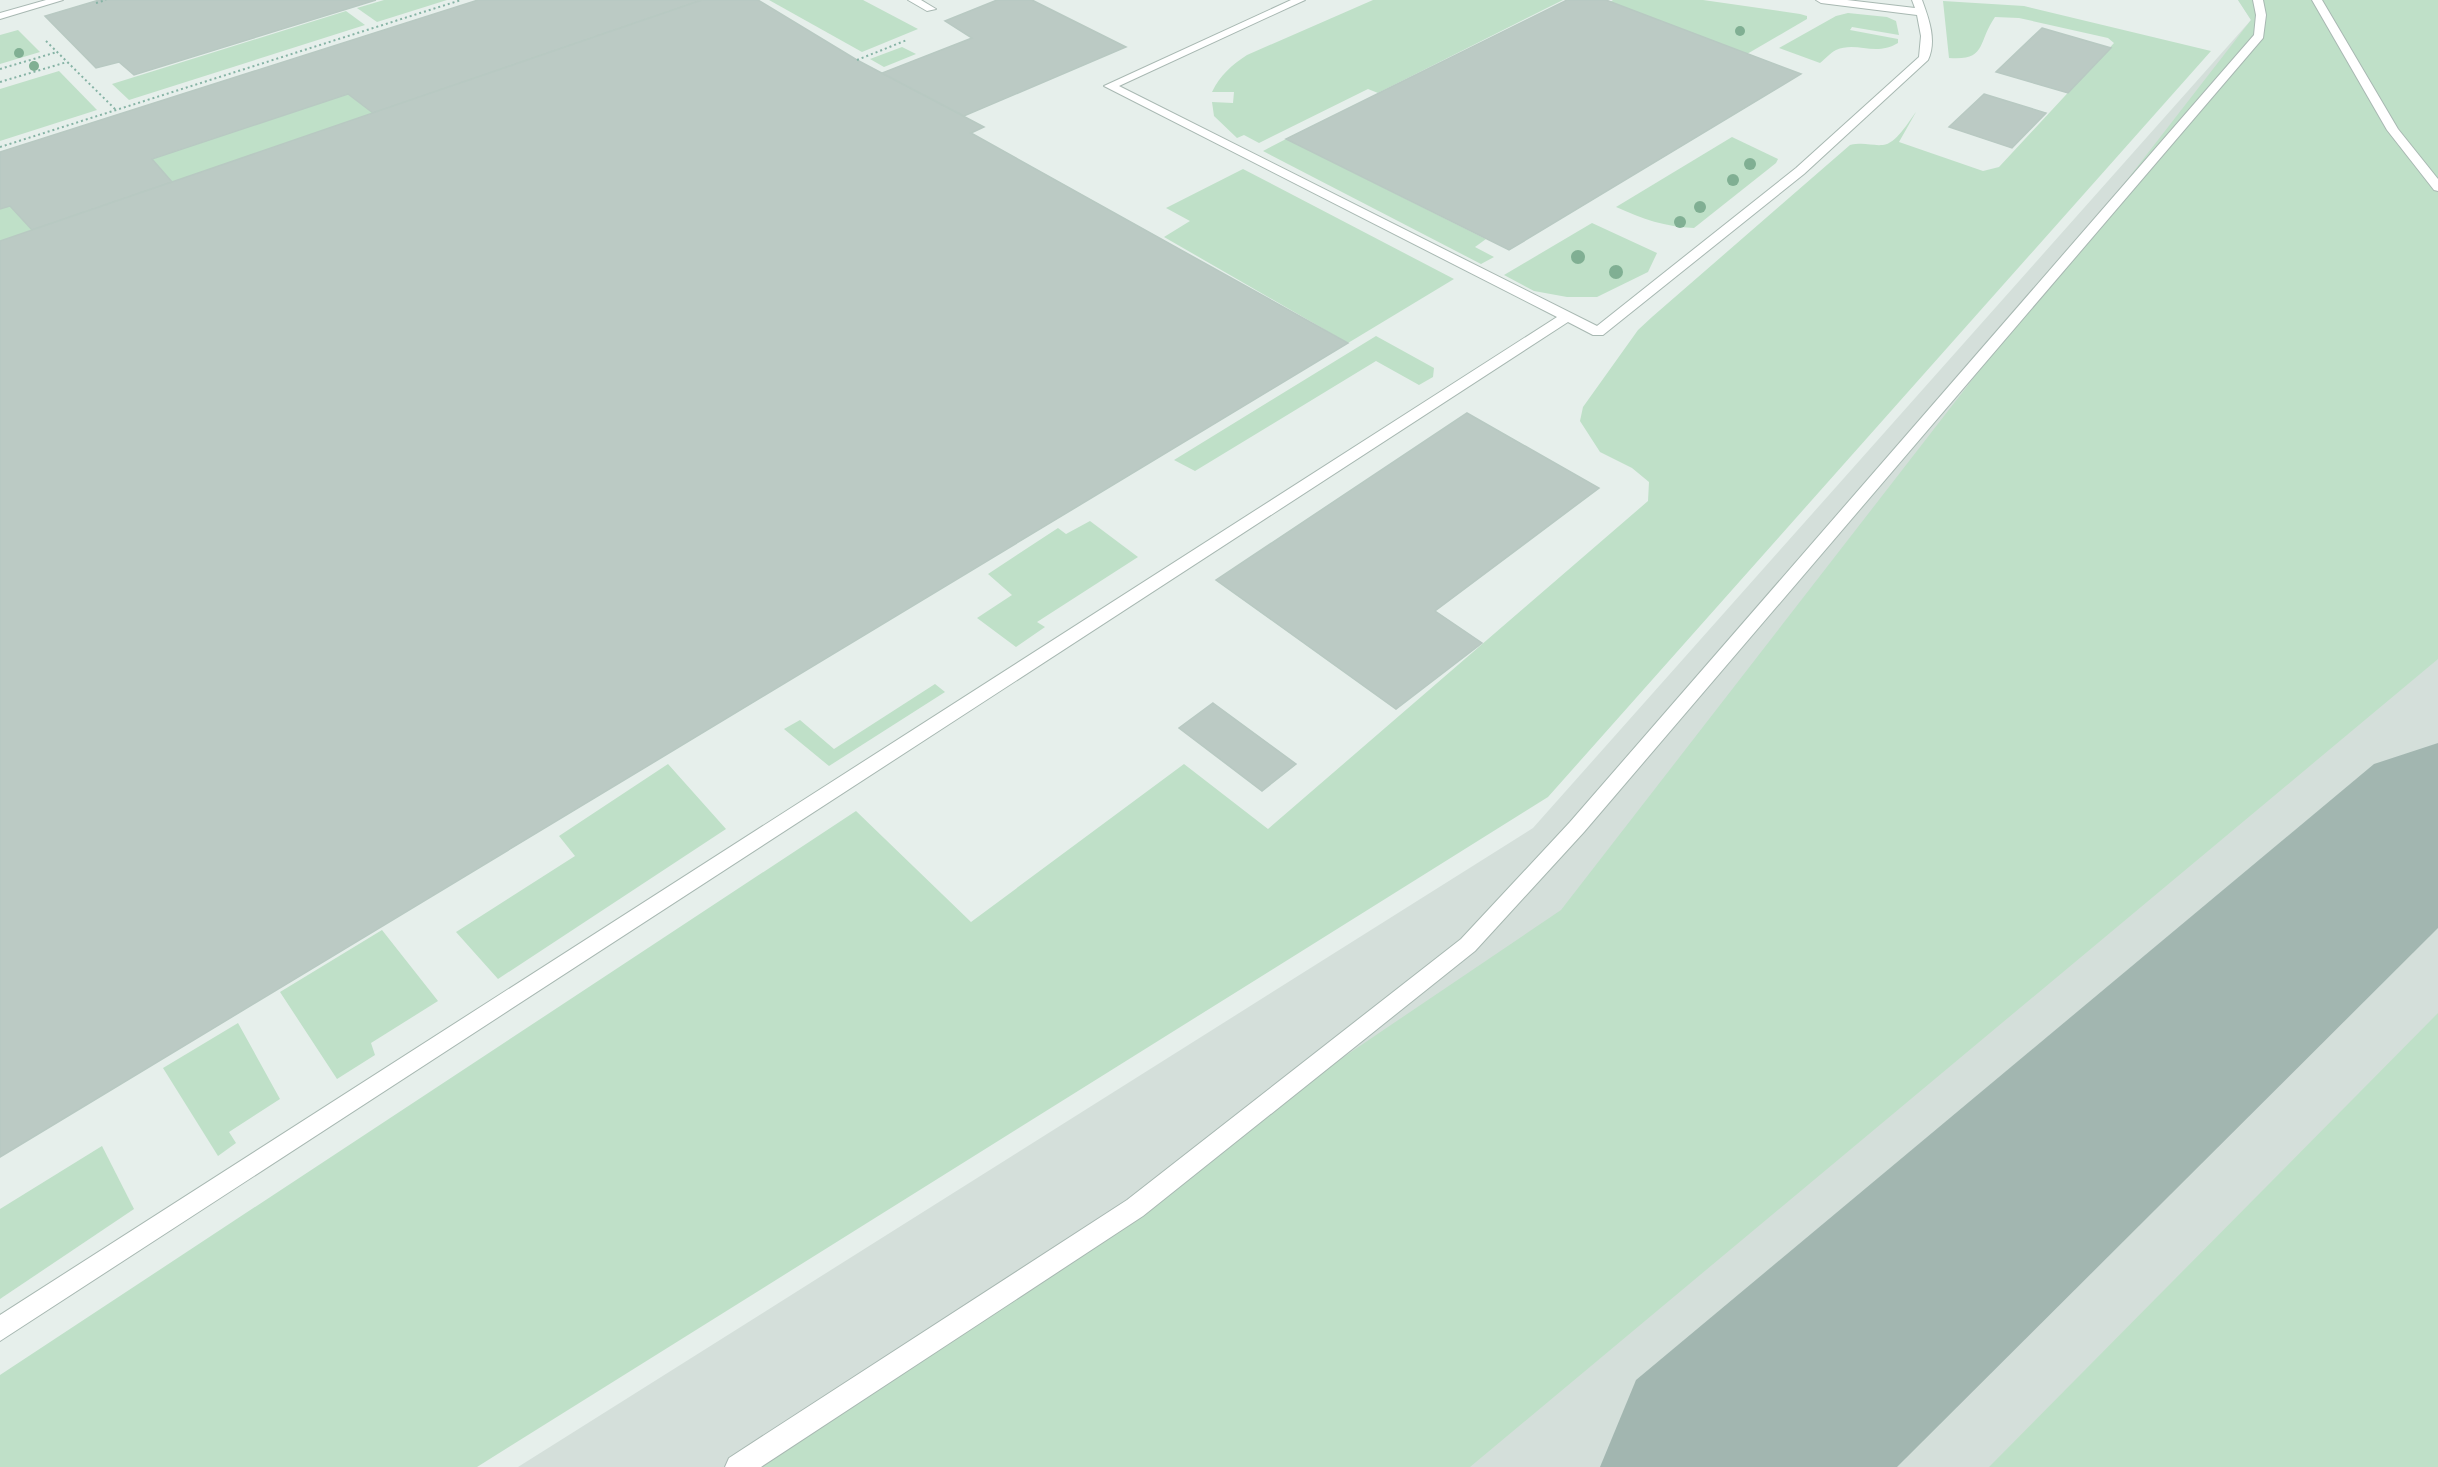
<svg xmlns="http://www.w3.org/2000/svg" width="2438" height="1467" font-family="'PT Sans',sans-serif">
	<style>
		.built { fill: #d4dfda }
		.green { fill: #bfe0c8 }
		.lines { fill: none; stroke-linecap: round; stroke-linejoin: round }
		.taxiway { fill: #a2b6b0; fill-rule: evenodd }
		.building { fill: #bbcac4; stroke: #b8c9c2; stroke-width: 1.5 }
		.lane-casing { stroke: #a8b8b2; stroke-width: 2 }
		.path { stroke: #86b3a5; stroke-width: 2; stroke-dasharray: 2 3; stroke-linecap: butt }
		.lane { fill: #fff; fill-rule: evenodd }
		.tree { fill: #80af93 }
	</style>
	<rect width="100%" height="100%" fill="#e6efeb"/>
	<path class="built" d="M 2238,0 L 2438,0 L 2438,1467 L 518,1467 L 1533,828 L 2251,20 Z"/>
	<g class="green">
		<path d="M 384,0 L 447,0 L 377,22 L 357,8 Z"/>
		<path d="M 769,0 L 863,0 L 918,29 L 862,52 Z"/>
		<path d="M 1373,0 L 1563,0 L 1378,93 L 1368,89 L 1259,143 L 1244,135 L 1237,138 L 1214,116 L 1212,102 L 1233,103 L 1234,92 L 1212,92 C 1220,75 1232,65 1247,55 Z"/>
		<path d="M 1613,0 L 1703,0 L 1800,14 L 1807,16 L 1807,19 L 1747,54 L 1610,2 Z"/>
		<path d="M 2238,0 L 2438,0 L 2438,659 L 1470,1467 L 737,1467 L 1561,910 L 2251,20 Z"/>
		<path d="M 1943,1 L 2024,6 L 2211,51 L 1548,797 L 477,1467 L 0,1467 L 0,1375 L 856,811 L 971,922 L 1184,764 L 1268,829 L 1648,501 L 1649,482 L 1632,468 L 1600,452 L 1580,421 L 1583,407 L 1638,330 L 1652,317 L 1850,145 C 1865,142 1871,146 1883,145 C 1896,144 1909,121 1916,112 L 1899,142 L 1983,171 L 1999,167 L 2114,43 L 2108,38 L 2019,18 L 1995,17 C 1977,43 1987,61 1949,58 Z"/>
		<path d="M 346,11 L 365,25 L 129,100 L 112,84 Z"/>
		<path d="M 1848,13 L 1887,17 L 1896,21 L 1899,35 L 1852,27 L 1850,30 L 1898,39 L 1898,43 C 1875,57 1857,41 1836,50 C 1830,53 1825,59 1820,63 L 1779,48 L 1836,16 Z"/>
		<path d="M 18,30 L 40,52 L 0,64 L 0,35 Z"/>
		<path d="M 902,47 L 916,54 L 884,67 L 870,59 Z"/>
		<path d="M 59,71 L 97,110 L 0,141 L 0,89 Z"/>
		<path d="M 348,94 L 373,113 L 172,182 L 152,159 Z"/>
		<path d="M 1732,137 L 1778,159 L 1776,163 L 1694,228 C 1665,227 1643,219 1616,207 Z"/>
		<path d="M 1286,139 L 1486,239 L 1475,247 L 1494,257 L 1481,264 L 1263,151 Z"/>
		<path d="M 1243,169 L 1454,279 L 1348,343 L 1164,237 L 1190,221 L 1166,208 Z"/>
		<path d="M 10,206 L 32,230 L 0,241 L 0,209 Z"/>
		<path d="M 1592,223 L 1657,253 L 1648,272 L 1597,297 L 1567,297 L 1534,291 L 1504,275 Z"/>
		<path d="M 1376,336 L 1434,368 L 1433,377 L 1419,385 L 1376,361 L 1195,471 L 1174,460 Z"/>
		<path d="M 1090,521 L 1138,557 L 1037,622 L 1045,627 L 1016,647 L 977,618 L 1012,595 L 988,574 L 1058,528 L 1066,534 Z"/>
		<path d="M 935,684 L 945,692 L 829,766 L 784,729 L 800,720 L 834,749 Z"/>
		<path d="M 668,764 L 726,829 L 498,979 L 456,932 L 575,856 L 559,836 Z"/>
		<path d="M 382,930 L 438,1001 L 371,1043 L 375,1055 L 337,1079 L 280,992 Z"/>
		<path d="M 2438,1013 L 2438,1467 L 1989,1467 Z"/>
		<path d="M 238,1023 L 280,1099 L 229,1132 L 236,1143 L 218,1156 L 163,1068 Z"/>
		<path d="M 102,1146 L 134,1209 L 0,1299 L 0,1209 Z"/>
	</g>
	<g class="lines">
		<path class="taxiway" d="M 2438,743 L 2438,928 L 1897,1467 L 1600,1467 L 1636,1380 L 2374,764 Z"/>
	</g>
	<g class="building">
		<path d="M 99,0 L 376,0 L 134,75 L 119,62 L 96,68 L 45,16 Z"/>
		<path d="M 478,0 L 702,0 L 373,113 L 348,94 L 152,159 L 172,182 L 32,230 L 10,206 L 0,209 L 0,152 Z"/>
		<path d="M 702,0 L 758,0 L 857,60 L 984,127 L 971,133 L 1348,343 L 0,1157 L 0,241 Z"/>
		<path d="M 997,0 L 1032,0 L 1126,47 L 964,116 L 882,73 L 972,38 L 945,21 Z"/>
		<path d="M 1567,0 L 1606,0 L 1801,74 L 1509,250 L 1286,139 Z"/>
		<path d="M 2042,28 L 2111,48 L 2068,93 L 1996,72 Z"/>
		<path d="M 1984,94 L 2046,113 L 2012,148 L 1949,127 Z"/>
		<path d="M 1467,413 L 1599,488 L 1435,611 L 1482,643 L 1396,709 L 1216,580 Z"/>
		<path d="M 1213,703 L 1296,764 L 1262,791 L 1179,728 Z"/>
	</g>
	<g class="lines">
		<defs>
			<g id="lane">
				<path d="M 46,0 L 63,0 L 0,19 L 0,13 Z"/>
				<path d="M 908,0 L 921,0 L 936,9 L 927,11 Z"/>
				<path d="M 1291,0 L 1305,0 L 1119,86 L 1597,326 L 1796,168 L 1919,57 L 1921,36 L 1917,15 L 1821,3 L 1816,0 L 1847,0 L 1915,8 L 1912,0 L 1922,0 C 1929,19 1937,41 1928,60 L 1804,174 L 1603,335 L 1593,335 L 1568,322 L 0,1341 L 0,1315 L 1557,317 L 1104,86 Z"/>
				<path d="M 2253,0 L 2263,0 L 2266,15 L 2263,38 L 1584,832 L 1475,951 L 1143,1216 L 761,1467 L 725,1467 L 729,1458 L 1127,1200 L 1461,939 L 1570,822 L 2254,35 L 2256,15 Z"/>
				<path d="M 2312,0 L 2322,0 L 2398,129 L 2438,179 L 2438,191 L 2434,190 L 2387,130 Z"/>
			</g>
		</defs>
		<use href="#lane" class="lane-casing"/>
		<g class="path">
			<path d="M 96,3 L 106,0"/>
			<path d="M 46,41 L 116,110"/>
			<path d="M 857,60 L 907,40"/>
			<path d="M 0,69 L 57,52"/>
			<path d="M 0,82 L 67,62"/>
			<path d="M 0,147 L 461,0"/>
		</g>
		<use href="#lane" class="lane"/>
	</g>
	<g class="tree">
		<circle cx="1740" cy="31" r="5"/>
		<circle cx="19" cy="53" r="5"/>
		<circle cx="34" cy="66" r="5"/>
		<circle cx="1750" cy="164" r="6"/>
		<circle cx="1733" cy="180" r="6"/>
		<circle cx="1700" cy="207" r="6"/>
		<circle cx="1680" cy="222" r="6"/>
		<circle cx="1578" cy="257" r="7"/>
		<circle cx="1616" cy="272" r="7"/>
	</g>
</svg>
